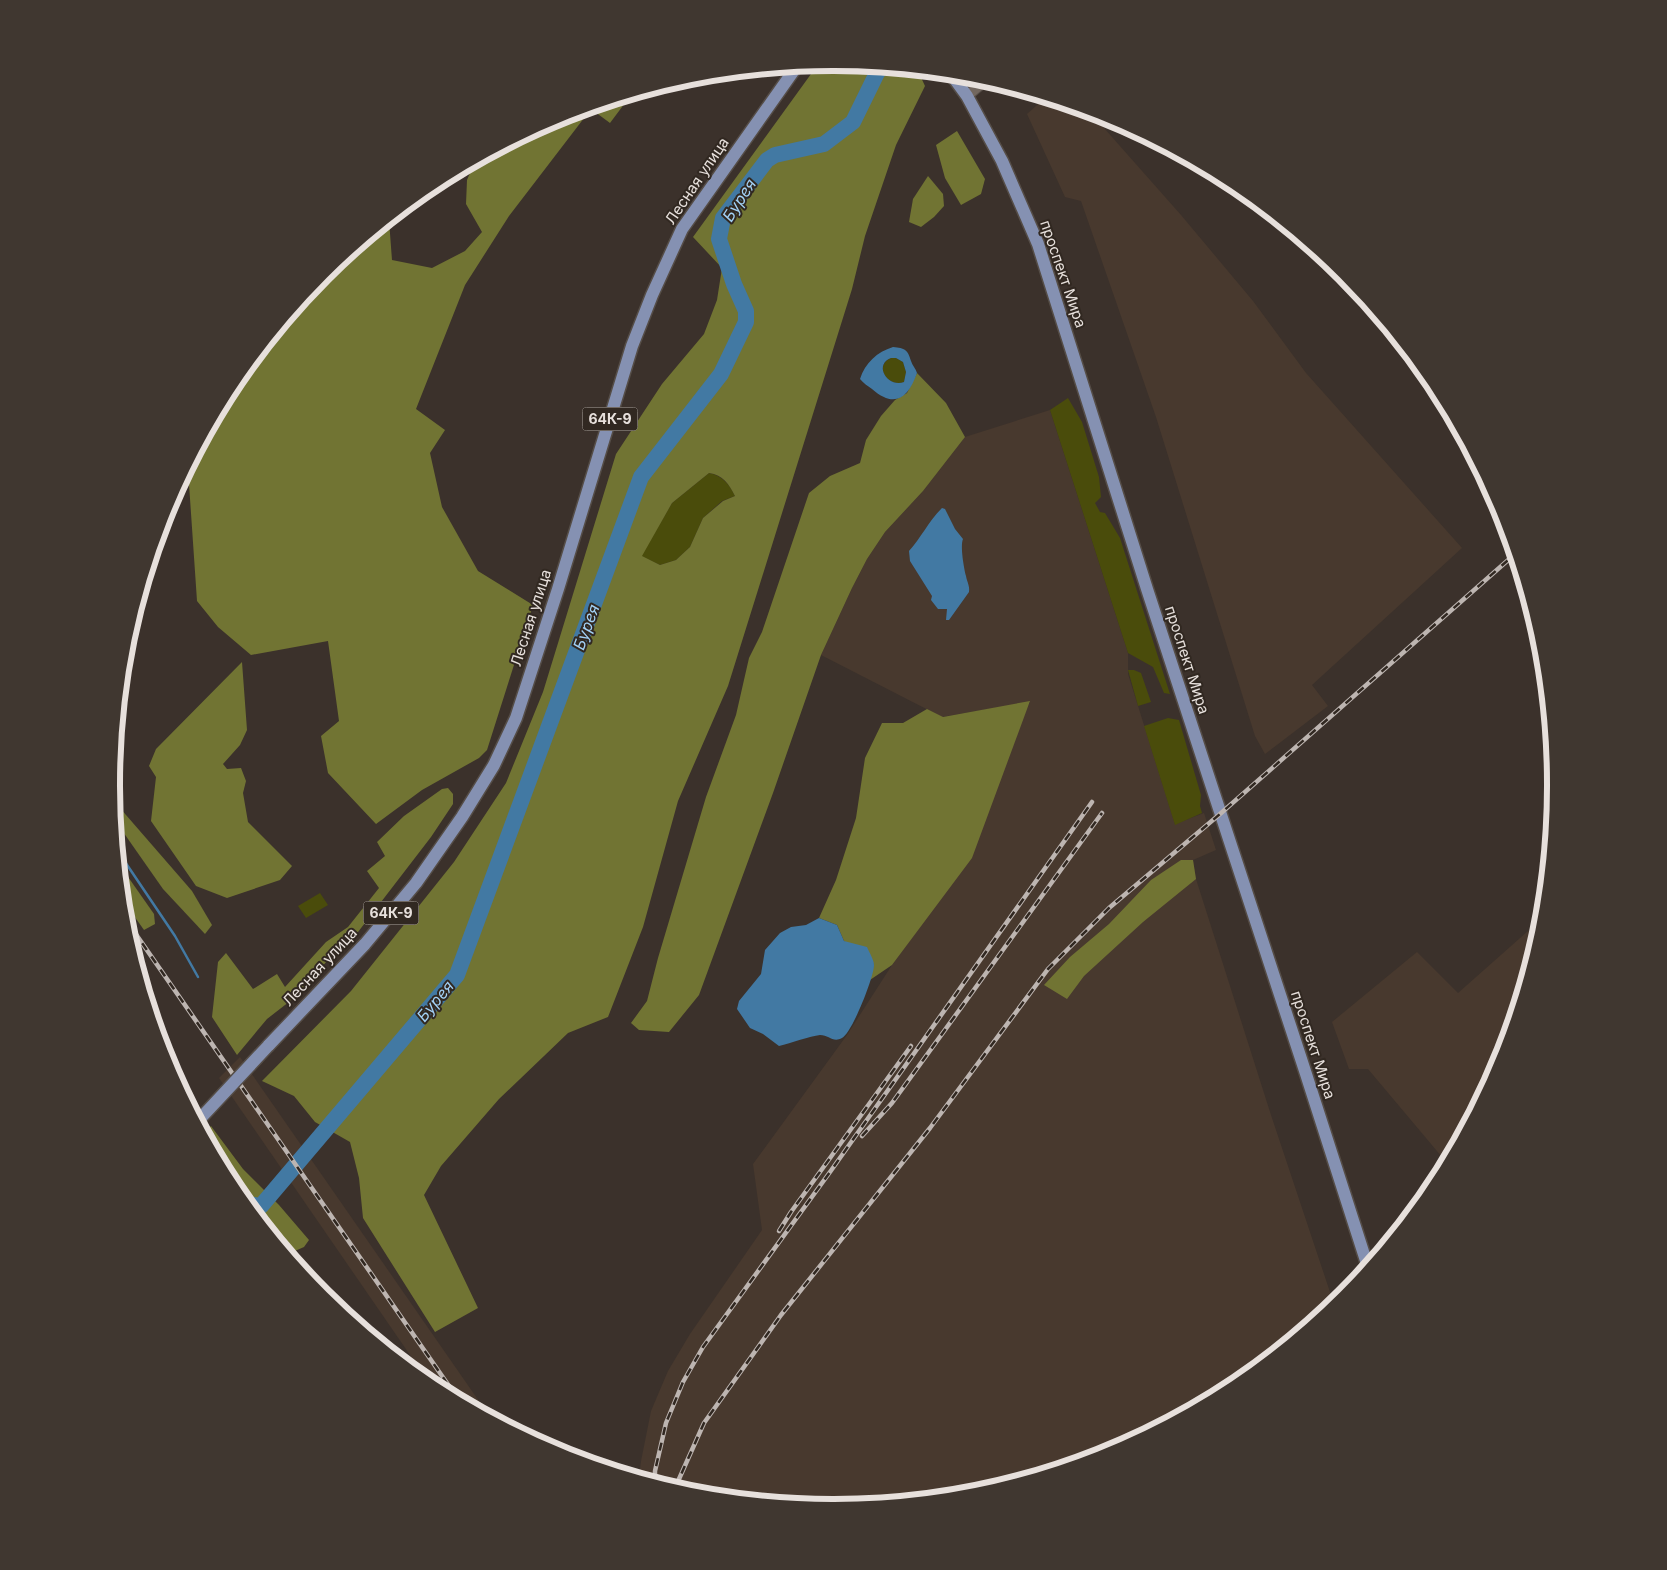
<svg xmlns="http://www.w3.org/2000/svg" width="1667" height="1570" font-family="Inter,sans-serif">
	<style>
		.built { fill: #48392e }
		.green { fill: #4a4c0b }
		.forest { fill: #717433; fill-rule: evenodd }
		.water { fill: #4279a3; fill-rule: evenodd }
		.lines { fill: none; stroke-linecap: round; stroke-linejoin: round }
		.stream { stroke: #4279a3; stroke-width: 2.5 }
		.river { stroke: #4279a3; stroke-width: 16 }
		.street-casing { stroke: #554d47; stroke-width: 12 }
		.primary-casing { stroke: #554d47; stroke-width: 15 }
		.street { stroke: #72675f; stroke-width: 10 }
		.primary { stroke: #8591b2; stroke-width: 12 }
		.rail-casing { stroke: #bdb5b1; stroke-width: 4.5 }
		.rail { stroke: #312821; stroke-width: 2.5; stroke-dasharray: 8; stroke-linecap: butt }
		.primary-bridge-casing { stroke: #554d47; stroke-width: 15; stroke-linecap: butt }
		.primary-bridge { stroke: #8591b2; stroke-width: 12 }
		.labels { text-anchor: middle; stroke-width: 4; stroke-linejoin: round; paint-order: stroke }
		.shield { fill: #312821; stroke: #b0a9a4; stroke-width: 1 }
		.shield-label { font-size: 14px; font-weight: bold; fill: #e7e0dc }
		.street-label { font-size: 15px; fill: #e7e0dc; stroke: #312821 }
		.water-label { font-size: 16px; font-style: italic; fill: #a3d1f6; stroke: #312821 }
		.rim { fill: none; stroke: #e7e0dc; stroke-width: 6 }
	</style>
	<rect width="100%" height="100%" fill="#3b312b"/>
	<g class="built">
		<path d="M 1045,98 L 1089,111 L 1181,215 L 1253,301 L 1306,373 L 1462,548 L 1312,685 L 1328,706 L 1265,754 L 1255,736 L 1156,417 L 1081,201 L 1065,197 L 1027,114 Z"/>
		<path d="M 1050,410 L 1128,653 L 1128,674 L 1175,824 L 1204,813 L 1216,850 L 1193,860 L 1196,879 L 1271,1115 L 1332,1298 L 1329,1299 L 1331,1306 L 1333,1305 L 1235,1386 L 1110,1453 L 974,1494 L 833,1507 L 692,1494 L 639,1477 L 641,1461 L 651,1411 L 668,1371 L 690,1334 L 762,1230 L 753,1164 L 847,1035 L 892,965 L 927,917 L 1030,702 L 942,717 L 821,655 L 852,588 L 867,559 L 885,532 L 923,491 L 965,437 Z"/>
		<path d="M 1529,930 L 1538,939 L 1501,1062 L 1447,1163 L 1368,1069 L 1349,1069 L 1332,1022 L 1417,952 L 1458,993 Z"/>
		<path d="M 240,1057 L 490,1417 L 430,1384 L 219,1078 Z"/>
	</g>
	<g class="green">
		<path d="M 891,358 L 896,358 L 903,362 L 906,372 L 904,382 C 888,388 873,366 891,358 Z"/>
		<path d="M 1068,398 L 1082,422 L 1099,477 L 1101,497 L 1095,503 L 1100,512 L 1105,513 L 1120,538 L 1170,694 L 1164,693 L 1153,667 L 1128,653 L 1050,410 Z"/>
		<path d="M 709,473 C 723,476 729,484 735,496 L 722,501 L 703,518 L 690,547 L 676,560 L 660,565 L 641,556 L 672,503 Z"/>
		<path d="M 1128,670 L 1134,670 L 1141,673 L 1151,702 L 1138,706 Z"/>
		<path d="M 1168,718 L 1179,720 L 1201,795 L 1200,806 L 1202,813 L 1175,825 L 1144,726 Z"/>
		<path d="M 320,893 L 328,905 L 306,918 L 298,906 Z"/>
	</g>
	<g class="forest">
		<path d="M 832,63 L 918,71 L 925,86 L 896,145 L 865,236 L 852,289 L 728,686 L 678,801 L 643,927 L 608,1017 L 568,1033 L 499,1099 L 441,1166 L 424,1195 L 478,1308 L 435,1332 L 363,1218 L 359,1178 L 350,1142 L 315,1122 L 294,1096 L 262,1081 L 351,991 L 454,862 L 506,783 L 543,692 L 616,454 L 662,384 L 704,334 L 717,300 L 722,268 L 693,237 L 811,74 ZM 709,473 C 723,475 729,484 735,496 L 723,501 L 703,518 L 690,547 L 676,560 L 660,565 L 642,556 L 672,503 Z"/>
		<path d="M 631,95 L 610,123 L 591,109 L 509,216 L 465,285 L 416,409 L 445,430 L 430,453 L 442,507 L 478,571 L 533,605 L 487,750 L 479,758 L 422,790 L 376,824 L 328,773 L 321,736 L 339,721 L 328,641 L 251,655 L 218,627 L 197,601 L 189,484 L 181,480 L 233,383 L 323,274 L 389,220 L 392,260 L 432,268 L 465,251 L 482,232 L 466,204 L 467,180 L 475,161 L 557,117 Z"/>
		<path d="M 957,131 L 985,179 L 981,194 L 961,205 L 945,178 L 936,145 Z"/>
		<path d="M 928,176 L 943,194 L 944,206 L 934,217 L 921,227 L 909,222 L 913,199 Z"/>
		<path d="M 917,373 L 946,403 L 965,437 L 923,491 L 885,532 L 867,559 L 852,588 L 821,655 L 773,793 L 699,995 L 669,1032 L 639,1030 L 631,1023 L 647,1001 L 658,958 L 706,797 L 736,715 L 749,658 L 762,632 L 809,493 L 830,476 L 860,463 L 866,440 L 881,416 L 895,400 L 907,393 Z"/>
		<path d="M 242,662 L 247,730 L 240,745 L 223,764 L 227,769 L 241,768 L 246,781 L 243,793 L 248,822 L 292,866 L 280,880 L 227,898 L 196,886 L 151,821 L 156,777 L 149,766 L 156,749 Z"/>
		<path d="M 1030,701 L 972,858 L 892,965 L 870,980 L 874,964 L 844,941 L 837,925 L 819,918 L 836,880 L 856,818 L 865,758 L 882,723 L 903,723 L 927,709 L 943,717 Z"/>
		<path d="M 448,788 L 453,794 L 453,804 L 431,837 L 358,932 L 327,961 L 294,998 L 267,1019 L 237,1055 L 212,1017 L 218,962 L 226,953 L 253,989 L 277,974 L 285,987 L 326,942 L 348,927 L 379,888 L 367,871 L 385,856 L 377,842 L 404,816 L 442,789 Z"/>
		<path d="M 113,800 L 192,891 L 212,925 L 205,934 L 163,889 L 114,819 Z"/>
		<path d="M 1181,860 L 1193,860 L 1196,879 L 1143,922 L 1084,976 L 1067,999 L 1044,985 L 1070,957 L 1109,924 L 1151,880 Z"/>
		<path d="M 119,864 L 154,914 L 155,924 L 144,930 L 122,899 Z"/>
		<path d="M 211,1126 L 243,1169 L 279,1205 L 309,1240 L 304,1247 L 288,1254 L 233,1186 L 204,1133 Z"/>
	</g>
	<g class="water">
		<path d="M 893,347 C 905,348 908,350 911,361 C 912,365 916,369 917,373 C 908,398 895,409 872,389 C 868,386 863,383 860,379 C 865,363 877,352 893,347 ZM 891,358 L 896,358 L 903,362 L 906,372 L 904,382 C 888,388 873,365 891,358 Z"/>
		<path d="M 942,508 L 945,509 L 955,529 L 963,539 C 960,546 964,568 966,576 C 967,582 970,586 969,592 L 949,620 L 946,620 L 947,609 L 938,609 L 931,600 L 932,596 L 910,561 L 909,551 C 921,538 928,522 942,508 Z"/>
		<path d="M 819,918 L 837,925 L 844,941 L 867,947 C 869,952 874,960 874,965 C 874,977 852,1033 842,1038 C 833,1043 829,1035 820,1035 C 810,1036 791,1043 779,1046 L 763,1034 L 750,1028 L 737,1009 L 739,1001 L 761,974 L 765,950 L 780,933 L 791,927 L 806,925 Z"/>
	</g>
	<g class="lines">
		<path class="stream" d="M 117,850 L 175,936 L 198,977"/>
		<path class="river" d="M 247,1204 L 261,1206 L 457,975 L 641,477 L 721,374 L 746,322 L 746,311 L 734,284 L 719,239 L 723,218 L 767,160 L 775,155 L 824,144 L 853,122 L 877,73 L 882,67"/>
		<defs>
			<path id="street" d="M 967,96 L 986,80"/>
			<g id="primary">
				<path d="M 951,74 L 967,96 L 1002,161 L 1038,244 L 1147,589 L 1306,1074 L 1368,1267"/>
				<path d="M 268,1046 L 365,944 L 416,883 L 462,817 L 494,765 L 516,718 L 558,589 L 632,346 L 652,295 L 682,229 L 797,66"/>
			</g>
		</defs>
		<use href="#street" class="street-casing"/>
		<use href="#primary" class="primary-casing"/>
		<use href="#street" class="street"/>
		<use href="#primary" class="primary"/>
		<defs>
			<g id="rail">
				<path d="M 124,917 L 458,1399"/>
				<path d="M 862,1136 L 892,1103 L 1102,813"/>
				<path d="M 779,1231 L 791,1212 L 911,1046"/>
				<path d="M 655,1482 L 655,1471 L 666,1423 L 683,1382 L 703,1347 L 830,1172 L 1092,802"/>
				<path d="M 675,1488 L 704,1423 L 781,1315 L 930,1128 L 1048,969 L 1109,908 L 1220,814 L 1515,554"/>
			</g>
		</defs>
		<use href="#rail" class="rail-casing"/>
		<use href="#rail" class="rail"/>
		<defs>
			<path id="primary-bridge" d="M 198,1121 L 268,1046"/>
		</defs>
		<use href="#primary-bridge" class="primary-bridge-casing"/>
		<use href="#primary-bridge" class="primary-bridge"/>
	</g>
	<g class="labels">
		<g class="shield">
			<rect x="582.5" y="407.5" width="55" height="23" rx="4"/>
			<rect x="363.5" y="901.5" width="55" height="23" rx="4"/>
		</g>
		<g class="shield-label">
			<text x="610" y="424">64К-9</text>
			<text x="391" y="918">64К-9</text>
		</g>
		<g class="street-label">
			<text transform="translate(697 181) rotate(-56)" y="5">Лесная улица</text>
			<text transform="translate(1063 274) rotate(71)" y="5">проспект Мира</text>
			<text transform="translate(531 618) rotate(-72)" y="5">Лесная улица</text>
			<text transform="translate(1187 660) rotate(72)" y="5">проспект Мира</text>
			<text transform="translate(320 967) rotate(-47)" y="5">Лесная улица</text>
			<text transform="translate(1313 1045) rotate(72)" y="5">проспект Мира</text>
		</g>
		<g class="water-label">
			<text transform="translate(739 200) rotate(-57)" y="6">Бурея</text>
			<text transform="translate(586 627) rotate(-70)" y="6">Бурея</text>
			<text transform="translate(435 1001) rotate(-50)" y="6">Бурея</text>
		</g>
	</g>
	<path d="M0 0H1667V1570H0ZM833 71H834A713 713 0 0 1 1547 784V786A713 713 0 0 1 834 1499H833A713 713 0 0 1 120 786V784A713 713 0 0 1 833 71Z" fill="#403730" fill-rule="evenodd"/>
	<path class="rim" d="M833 71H834A713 713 0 0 1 1547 784V786A713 713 0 0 1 834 1499H833A713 713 0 0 1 120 786V784A713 713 0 0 1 833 71Z"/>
</svg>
